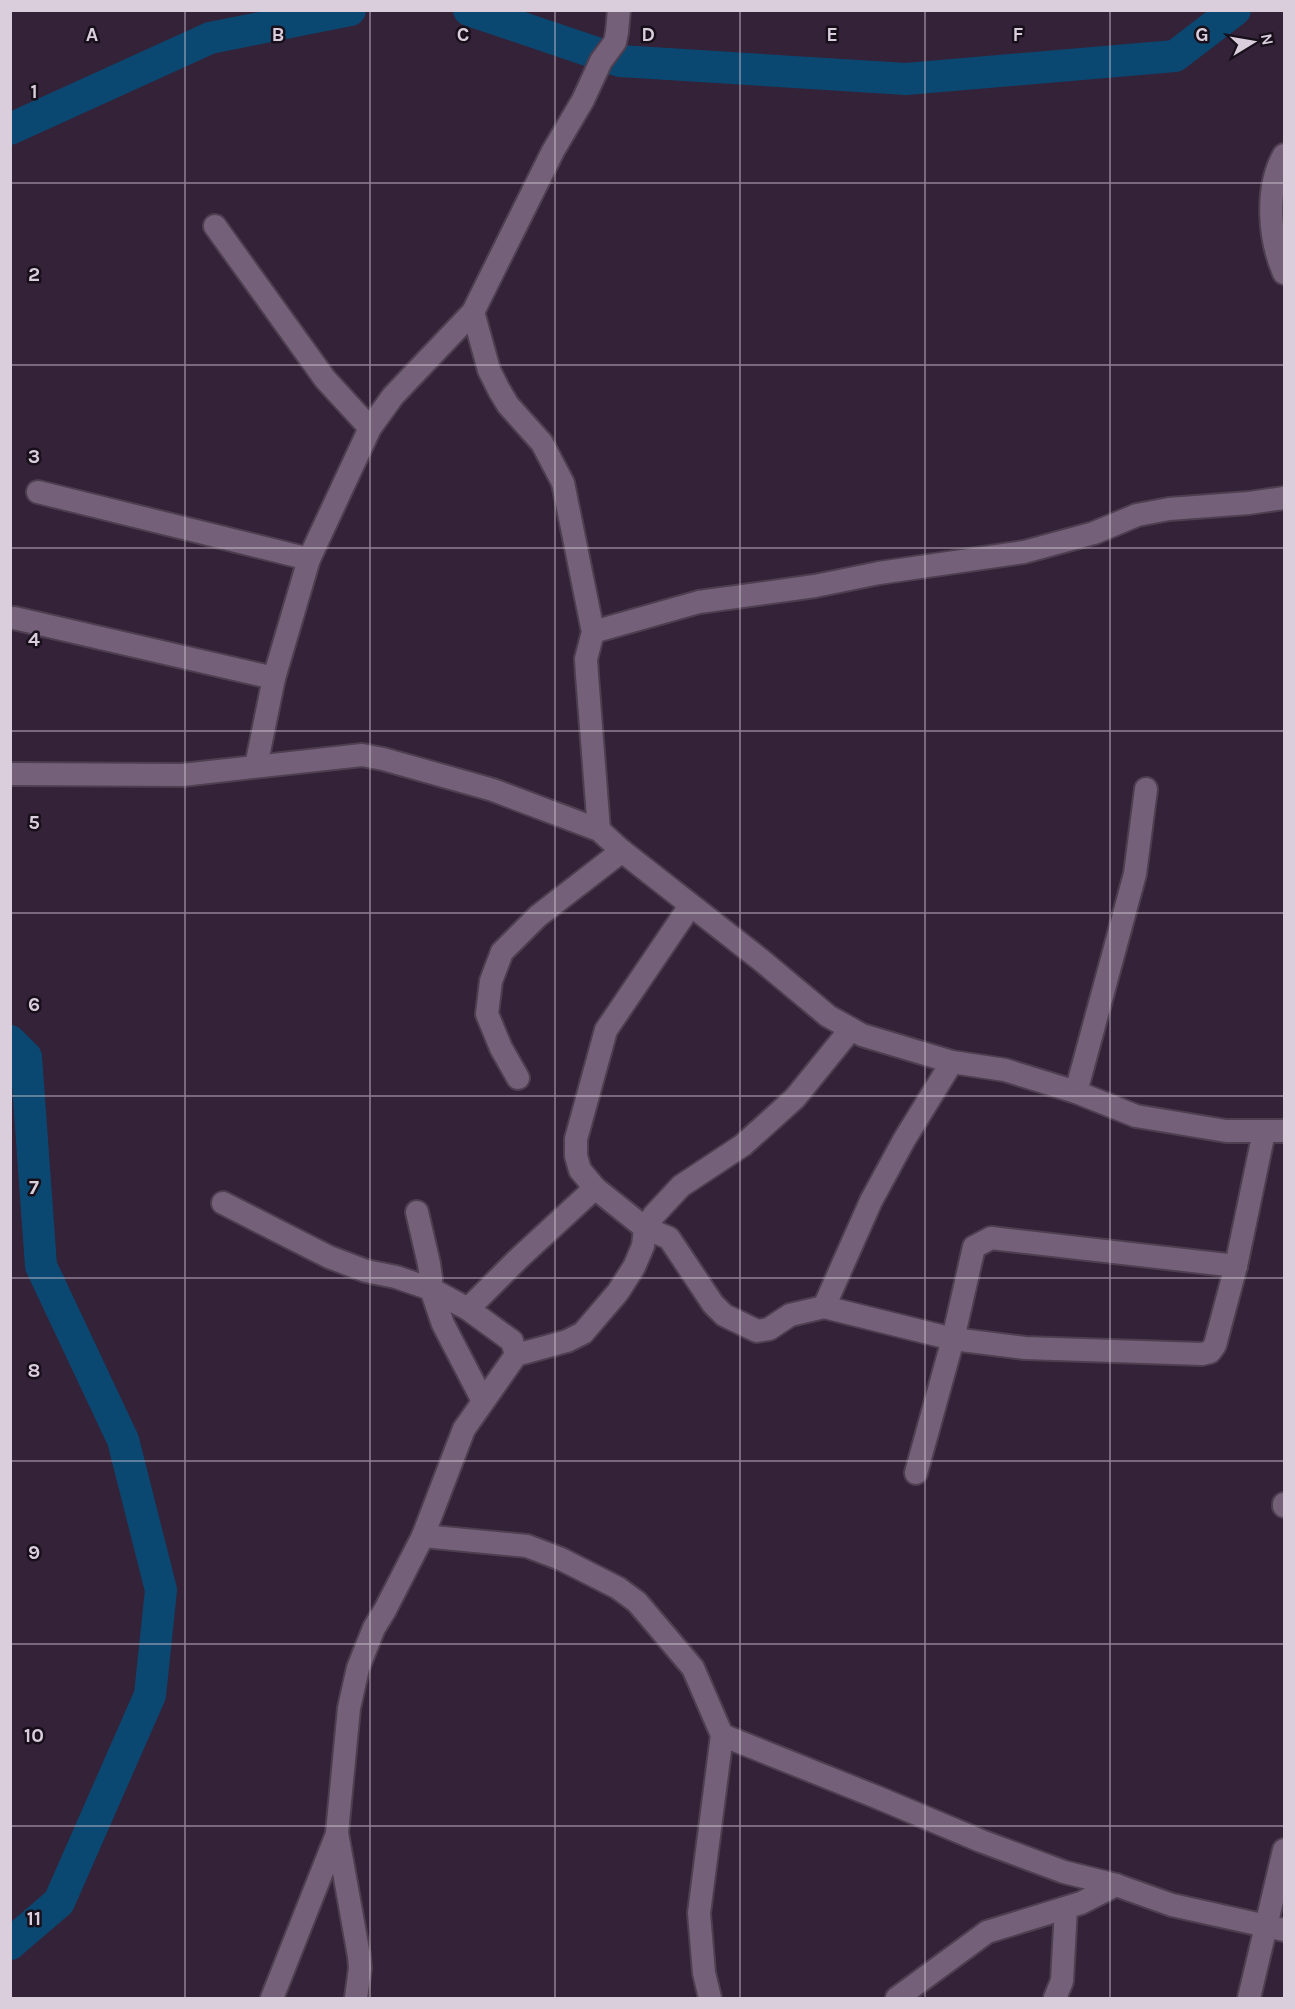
<svg xmlns="http://www.w3.org/2000/svg" width="1295" height="2009" font-family="Karla,sans-serif">
	<style>
		.lines { fill: none; stroke-linecap: round; stroke-linejoin: round }
		.river { stroke: #0b4871; stroke-width: 32 }
		.minor-casing { stroke: #4d3e50; stroke-width: 26 }
		.minor { stroke: #746179; stroke-width: 22 }
		.grid { fill: none; stroke: #dacedc; stroke-width: 1.5; stroke-opacity: 0.55 }
		.grid-label { font-size: 20px; text-anchor: middle; font-weight: bold; fill: #dacedc; stroke: #170f19; stroke-width: 5; stroke-linejoin: round; paint-order: stroke }
	</style>
	<rect width="100%" height="100%" fill="#342238"/>
	<g class="lines">
		<g class="river">
			<path d="M 469,10 L 620,61 L 906,79 L 1175,56 L 1235,10"/>
			<path d="M 10,129 L 210,38 L 350,10"/>
			<path d="M 10,1041 L 26,1057 L 41,1266 L 123,1440 L 161,1590 L 150,1695 L 59,1902 L 10,1944"/>
		</g>
		<defs>
			<g id="minor">
				<path d="M 1284,155 C 1265,188 1269,239 1284,273"/>
				<path d="M 215,226 L 325,379 L 370,428"/>
				<path d="M 473,312 L 489,370 L 499,390 L 508,405 L 542,443 L 563,483 L 593,632 L 586,659 L 587,675 L 599,830"/>
				<path d="M 38,492 L 309,559"/>
				<path d="M 14,618 L 274,678"/>
				<path d="M 593,632 L 699,602 L 815,586 L 879,573 L 1024,552 L 1094,533 L 1137,515 L 1169,509 L 1249,503 L 1284,498"/>
				<path d="M 256,766 L 274,678 L 309,559 L 370,428 L 393,396 L 473,312 L 553,151 L 583,100 L 601,61 L 615,42 L 617,32 L 619,10"/>
				<path d="M 10,774 L 182,775 L 362,755 L 383,759 L 493,790 L 599,830 L 622,851 L 761,960 L 828,1016 L 862,1035 L 952,1062 L 1005,1070 L 1076,1092 L 1136,1116 L 1226,1131 L 1284,1131"/>
				<path d="M 690,906 L 606,1030 L 576,1139 L 576,1156 L 580,1170 L 595,1188 L 645,1228 L 669,1238 L 713,1304 L 724,1315 L 757,1331 L 769,1329 L 790,1315 L 824,1307 L 953,1339 L 1025,1348 L 1202,1354 L 1210,1352 L 1215,1345 L 1236,1266 L 1264,1132"/>
				<path d="M 518,1078 L 501,1048 L 487,1014 L 491,981 L 502,952 L 538,916 L 622,851"/>
				<path d="M 1076,1092 L 1135,874 L 1146,789"/>
				<path d="M 223,1203 L 329,1257 L 366,1271 L 396,1277 L 431,1289 L 468,1309 L 512,1341 L 516,1355"/>
				<path d="M 417,1212 L 429,1264 L 431,1278 L 431,1289 L 443,1324 L 483,1401"/>
				<path d="M 824,1307 L 871,1201 L 904,1140 L 952,1062"/>
				<path d="M 468,1309 L 518,1259 L 595,1188"/>
				<path d="M 916,1473 L 953,1339 L 974,1247 L 991,1238 L 1236,1266"/>
				<path d="M 1284,1504 L 1284,1506"/>
				<path d="M 423,1536 L 527,1546 L 561,1559 L 618,1588 L 637,1602 L 693,1668 L 722,1735 L 699,1913 L 704,1973 L 710,1998"/>
				<path d="M 722,1735 L 879,1798 L 981,1841 L 1064,1872 L 1116,1885 L 1172,1905 L 1284,1930"/>
				<path d="M 272,1998 L 337,1834"/>
				<path d="M 356,1998 L 360,1968 L 359,1956 L 337,1833 L 349,1708 L 358,1668 L 374,1628 L 385,1610 L 423,1536 L 464,1429 L 516,1355 L 567,1341 L 583,1333 L 618,1292 L 634,1267 L 643,1246 L 645,1228 L 654,1215 L 681,1186 L 743,1145 L 795,1098 L 851,1029"/>
				<path d="M 897,1998 L 987,1932 L 1081,1903 L 1116,1885"/>
				<path d="M 1055,1998 L 1062,1981 L 1066,1908"/>
				<path d="M 1249,1998 L 1284,1850"/>
			</g>
		</defs>
		<use href="#minor" class="minor-casing"/>
		<use href="#minor" class="minor"/>
	</g>
	<path class="grid" d="M 185,10 L 185,1998M 370,10 L 370,1998M 555,10 L 555,1998M 740,10 L 740,1998M 925,10 L 925,1998M 1110,10 L 1110,1998M 10,183 L 1284,183M 10,365 L 1284,365M 10,548 L 1284,548M 10,731 L 1284,731M 10,913 L 1284,913M 10,1096 L 1284,1096M 10,1278 L 1284,1278M 10,1461 L 1284,1461M 10,1644 L 1284,1644M 10,1826 L 1284,1826"/>
	<g class="grid-label">
		<text x="92" y="41">A</text>
		<text x="278" y="41">B</text>
		<text x="463" y="41">C</text>
		<text x="648" y="41">D</text>
		<text x="832" y="41">E</text>
		<text x="1018" y="41">F</text>
		<text x="1202" y="41">G</text>
		<text x="34" y="98">1</text>
		<text x="34" y="281">2</text>
		<text x="34" y="463">3</text>
		<text x="34" y="646">4</text>
		<text x="34" y="829">5</text>
		<text x="34" y="1011">6</text>
		<text x="34" y="1194">7</text>
		<text x="34" y="1377">8</text>
		<text x="34" y="1559">9</text>
		<text x="34" y="1742">10</text>
		<text x="34" y="1925">11</text>
	</g>
	<rect width="1295" height="2009" fill="none" stroke="#dacedc" stroke-width="24"/>
	<g transform="translate(1253 42) rotate(79)" stroke="#170f19" stroke-width="4.5" paint-order="stroke">
	<path d="M0-4.5L10 22L0 15L-10 22Z" fill="#dacedc"/>
	<text y="-9" font-size="16" font-weight="bold" text-anchor="middle" fill="#dacedc">N</text>
	</g>
</svg>
